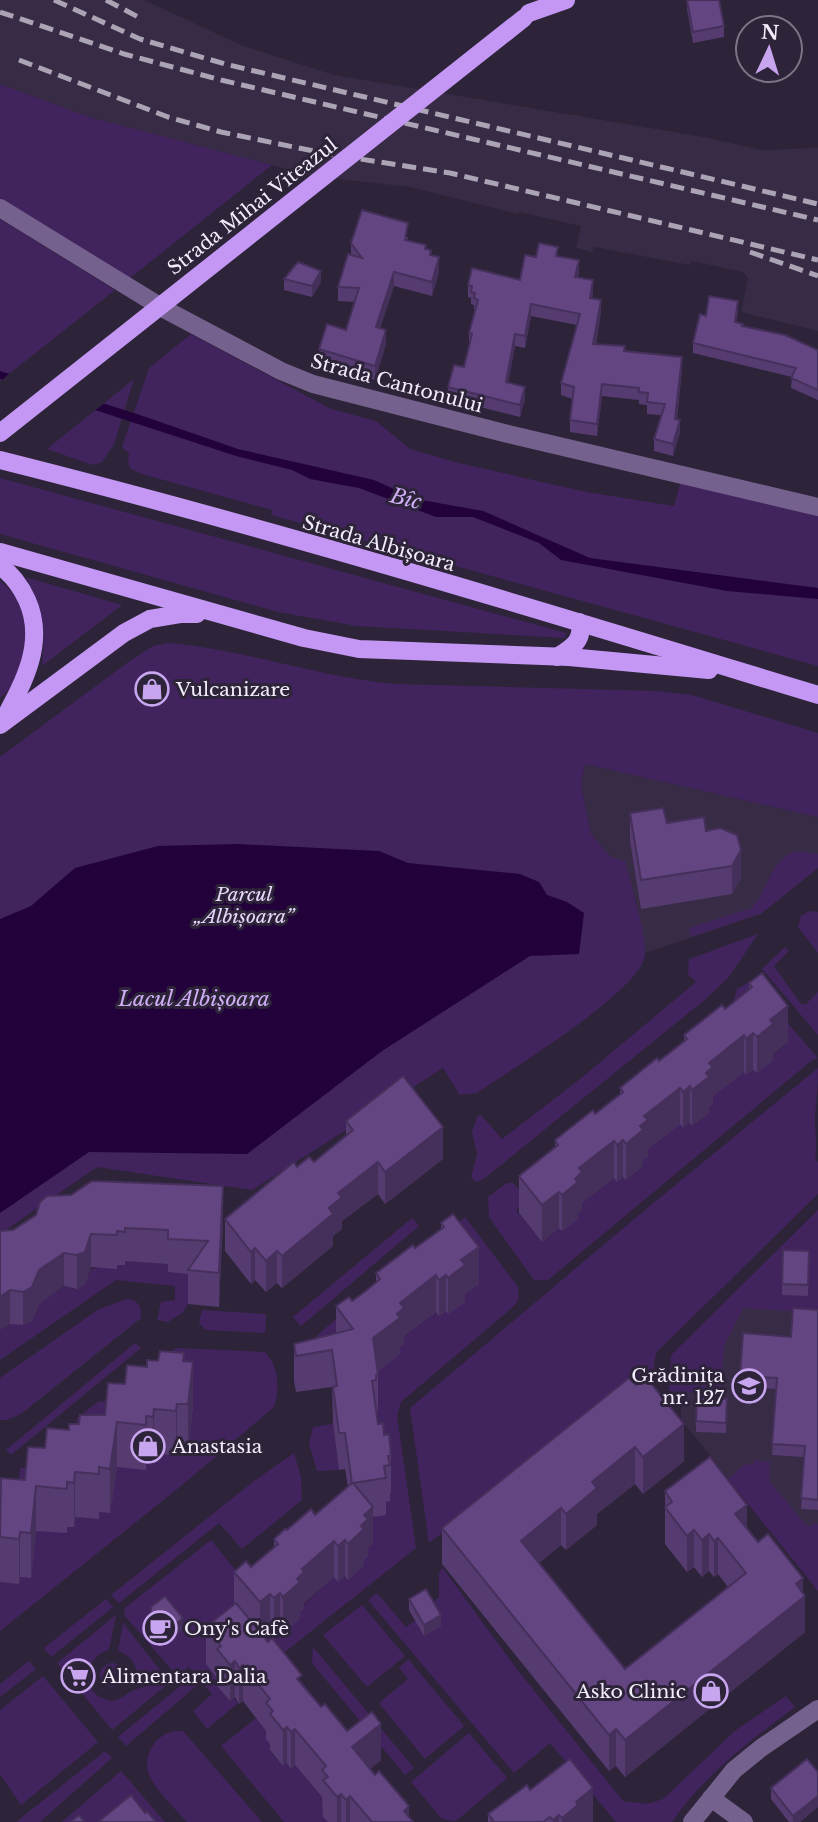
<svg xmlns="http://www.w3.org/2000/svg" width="818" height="1822" font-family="'Libre Baskerville',serif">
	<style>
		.built { fill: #382b46 }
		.green { fill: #41245d }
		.water { fill: #23023b }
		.pier { fill: #2d2439 }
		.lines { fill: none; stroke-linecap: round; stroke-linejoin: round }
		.minor { stroke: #75618d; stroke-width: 18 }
		.primary { stroke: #c397f3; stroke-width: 18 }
		.rail { stroke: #aba4b5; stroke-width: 5; stroke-dasharray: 14 7; stroke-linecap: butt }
		.primary-bridge { stroke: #c397f3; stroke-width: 18 }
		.wall { fill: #553b70 }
		.shaded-wall { fill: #45305b }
		.building { fill: #634582; stroke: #45305b; stroke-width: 2 }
		.labels { text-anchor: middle; stroke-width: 6; stroke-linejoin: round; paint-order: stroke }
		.street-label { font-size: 19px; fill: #f3edfb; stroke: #2d2439 }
		.poi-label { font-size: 19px; fill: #f3edfb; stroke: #2d2439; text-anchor: start }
		.park-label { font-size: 19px; font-style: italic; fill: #e7d7fc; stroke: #2d2439 }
		.water-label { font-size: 21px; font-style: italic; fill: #cfaef5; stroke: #2d2439 }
	</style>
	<rect width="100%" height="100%" fill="#2d2439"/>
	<g class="built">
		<path d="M 0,0 L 144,0 L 241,45 L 334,75 L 704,137 L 761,150 L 818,148 L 818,331 L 741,312 L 748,278 L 743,272 L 692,261 L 690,265 L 594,247 L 592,252 L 576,248 L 581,226 L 519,212 L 518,214 L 410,187 L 313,176 L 89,117 L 0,84 Z"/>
		<path d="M 585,764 L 818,817 L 818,868 L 761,914 L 645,953 L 636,900 L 611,857 L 591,834 L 581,785 Z"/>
		<path d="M 818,1221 L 818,1591 L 681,1419 L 679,1354 Z"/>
	</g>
	<g class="green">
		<path d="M 0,84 L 89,117 L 272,165 L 130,278 L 0,198 Z"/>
		<path d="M 0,219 L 115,290 L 0,381 Z"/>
		<path d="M 191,334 L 331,409 L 376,421 L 410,449 L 455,462 L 586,492 L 674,506 L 680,484 L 691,484 L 818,514 L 818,666 L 271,515 L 272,510 L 142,474 L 131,469 L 128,464 L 129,453 L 122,447 L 149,368 Z"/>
		<path d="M 134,379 L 114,444 L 102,462 L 93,465 L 47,449 Z"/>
		<path d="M 0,478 L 566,633 L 565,638 L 357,626 L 278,612 L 0,534 Z"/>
		<path d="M 25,577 L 122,605 L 42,666 C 46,630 44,608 25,577 Z"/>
		<path d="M 0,581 C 35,606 34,672 0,698 Z"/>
		<path d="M 167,643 C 244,649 317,677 394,684 L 656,691 L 692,695 L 818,733 L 818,817 L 585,764 L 581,785 L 591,834 L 611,857 L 625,861 C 631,884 646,933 645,955 C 642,990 509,1071 477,1093 L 460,1095 L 443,1068 L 252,1190 L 97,1167 L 0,1234 L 0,757 L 131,660 L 153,646 Z"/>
		<path d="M 797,851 L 818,854 L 818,868 L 762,913 L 691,937 L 689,928 L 752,908 C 769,889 770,859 797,851 Z"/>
		<path d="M 809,911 L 818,912 L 818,953 L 798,927 L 801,916 Z"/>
		<path d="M 758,934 L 729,977 L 707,998 L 485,1178 L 477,1182 L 471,1178 L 477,1154 L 472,1132 L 478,1115 L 481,1115 L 502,1139 L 580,1079 L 696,982 L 688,974 L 689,959 Z"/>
		<path d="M 785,947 L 789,951 L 774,966 L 801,1004 L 806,1004 L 818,992 L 818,1035 L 762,969 Z"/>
		<path d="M 751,981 L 818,1058 L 811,1061 L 548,1280 L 534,1280 L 489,1217 L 488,1197 L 507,1183 L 513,1183 L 528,1200 L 516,1210 L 542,1242 L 575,1215 L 579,1205 L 614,1178 L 617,1181 L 623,1177 L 626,1180 L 643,1167 L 640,1163 L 644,1152 L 680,1124 L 683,1128 L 690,1123 L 693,1126 L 709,1113 L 709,1099 L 744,1072 L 746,1075 L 753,1070 L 757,1073 L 770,1057 L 788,1043 L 733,1004 L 737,989 Z"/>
		<path d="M 818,1068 C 818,1084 817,1098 815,1114 C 814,1128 818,1144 815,1158 L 818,1162 L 818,1194 L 656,1353 L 648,1407 L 514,1479 L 429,1543 L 410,1408 L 639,1215 Z"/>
		<path d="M 818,1210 L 818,1313 L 743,1308 L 724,1346 L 721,1389 L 669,1395 L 671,1355 Z"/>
		<path d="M 465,1217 L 518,1287 L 519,1299 L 514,1306 L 401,1402 L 397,1416 L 416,1548 L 280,1656 L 325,1710 L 221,1682 L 217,1686 L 230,1701 L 234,1698 L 238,1703 L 207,1729 L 193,1711 L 212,1694 L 201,1682 L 126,1746 L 118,1737 L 195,1674 L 189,1667 L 177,1676 L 124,1615 L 125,1608 L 211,1540 L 258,1598 L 269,1629 L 274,1634 L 280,1629 L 283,1633 L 302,1606 L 334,1577 L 338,1582 L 345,1576 L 348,1580 L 360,1528 L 384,1471 L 370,1380 L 400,1339 L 436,1312 L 439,1316 L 478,1284 L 382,1317 L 306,1347 L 324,1329 Z"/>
		<path d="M 412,1218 L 419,1226 L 301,1326 L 293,1317 Z"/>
		<path d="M 125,1260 L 180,1265 L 200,1286 L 182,1313 L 168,1322 L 157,1320 L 161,1302 L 175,1300 L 175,1286 L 116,1280 L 0,1360 L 0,1330 L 11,1323 C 26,1328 37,1320 37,1305 L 65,1286 L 74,1289 L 85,1285 L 91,1269 C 103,1265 115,1266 125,1260 Z"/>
		<path d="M 127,1299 L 135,1301 L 140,1306 L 141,1318 L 21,1414 L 7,1420 L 0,1420 L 0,1378 L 99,1309 Z"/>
		<path d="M 202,1310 L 266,1314 L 265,1333 L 206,1330 L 199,1323 Z"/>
		<path d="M 135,1343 L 141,1348 L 11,1455 L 6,1450 Z"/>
		<path d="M 176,1348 L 265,1352 C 279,1368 280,1387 274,1407 L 181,1486 L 0,1631 L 0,1516 L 14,1517 L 20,1468 L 39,1467 L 76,1433 L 77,1418 L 99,1401 L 145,1405 L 164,1357 Z"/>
		<path d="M 333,1424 L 339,1470 L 317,1471 L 309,1443 L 313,1427 Z"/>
		<path d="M 294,1453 L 301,1477 L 302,1500 L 242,1549 L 219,1523 L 119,1603 L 111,1595 L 254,1481 Z"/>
		<path d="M 754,1460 L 770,1462 L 769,1481 L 808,1527 L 816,1523 L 818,1524 L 818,1591 L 728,1479 L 744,1465 L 753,1464 Z"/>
		<path d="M 442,1567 L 516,1668 L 623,1801 L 647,1804 L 663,1799 L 736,1730 L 786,1696 L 795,1707 C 750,1741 704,1775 672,1822 L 616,1822 L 550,1743 L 514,1773 L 368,1600 L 377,1593 L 406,1627 L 415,1621 L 439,1597 L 439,1574 Z"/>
		<path d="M 106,1599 L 113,1607 L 51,1657 L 44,1648 Z"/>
		<path d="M 362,1605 L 405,1656 L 367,1687 L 323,1635 Z"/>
		<path d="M 116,1615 L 109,1650 C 83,1656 80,1694 108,1700 C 122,1702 126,1692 137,1689 C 147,1685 159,1685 169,1683 L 112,1730 L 57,1663 Z"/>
		<path d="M 123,1623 L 127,1628 L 166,1678 L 136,1683 C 139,1667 133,1656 118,1651 Z"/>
		<path d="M 313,1647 L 414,1768 L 405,1775 L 312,1663 Z"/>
		<path d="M 408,1659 L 464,1726 L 425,1759 L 379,1703 L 408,1679 L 399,1668 Z"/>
		<path d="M 29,1661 L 36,1669 L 0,1697 L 0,1684 Z"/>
		<circle cx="112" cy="1675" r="12"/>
		<path d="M 43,1676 L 98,1742 L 21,1805 L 0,1774 L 0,1710 Z"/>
		<path d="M 256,1718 L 270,1736 L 273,1748 L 270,1751 L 283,1766 L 287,1763 L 291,1769 L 295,1765 L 326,1802 L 328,1822 L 284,1822 L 221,1746 Z"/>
		<path d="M 174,1731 L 183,1731 L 262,1822 L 187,1822 C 176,1809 159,1794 151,1779 C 140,1759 154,1735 174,1731 Z"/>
		<path d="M 469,1733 L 507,1778 L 456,1821 L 442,1819 L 411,1782 Z"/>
		<path d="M 105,1751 L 112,1758 L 40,1822 L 16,1822 Z"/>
		<path d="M 121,1771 L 165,1822 L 62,1822 Z"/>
	</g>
	<g class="water">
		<path d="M 0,371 L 137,414 L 238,449 L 374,480 L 416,499 L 483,511 L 590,558 L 818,588 L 818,599 L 727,591 L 561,560 L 539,543 L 473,517 L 436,517 L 359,488 L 310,479 L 292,470 L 236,456 L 0,379 Z"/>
		<path d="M 237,844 L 379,851 L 408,863 L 520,874 L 539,882 L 547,895 L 567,902 L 584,913 L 579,954 L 530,956 L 382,1051 L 247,1154 L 89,1152 L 0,1213 L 0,919 L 31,906 L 75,868 L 158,846 Z"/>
	</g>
	<path class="pier" d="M 11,372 L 106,402 L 93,412 L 0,382 Z"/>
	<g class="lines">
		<g class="minor">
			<path d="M 0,208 L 166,310 L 281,371 L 313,384 L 504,433 L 818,507"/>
			<path d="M 711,1798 L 744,1822"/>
			<path d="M 692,1822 L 734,1770 L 761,1748 L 818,1709"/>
		</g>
		<g class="primary">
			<path d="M 529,13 L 566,0"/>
			<path d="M 0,460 C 275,529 547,612 818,695"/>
			<path d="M 0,552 L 304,638 L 359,649 L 569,657 L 709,670"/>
			<path d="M 0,566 C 13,575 21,587 27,600 C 46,642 24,682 4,719"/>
			<path d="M 557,657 C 571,648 585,640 579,622"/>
			<path d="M 0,725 L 124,633 L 150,619 L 180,614 L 197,614"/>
		</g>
		<g class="rail">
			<path d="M 54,0 L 140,39 L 225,64 L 818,204"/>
			<path d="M 106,0 L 142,19"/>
			<path d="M 0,12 L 124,54 L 221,80 L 818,220"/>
			<path d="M 19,60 L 168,117 L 221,132 L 328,154 L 450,173 L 818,260"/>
			<path d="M 750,252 L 818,276"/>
		</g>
		<path class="primary-bridge" d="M 0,433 L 524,18"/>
	</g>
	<g class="wall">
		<path d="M 687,0 L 724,26 L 724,37 L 693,43 L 687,9 Z"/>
		<path d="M 408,237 L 407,241 L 426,249 L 439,271 L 432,296 L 394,286 L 380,328 L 386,344 L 375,380 L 319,363 L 319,349 L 346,330 L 354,302 L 338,301 L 338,287 L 351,255 L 351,243 Z"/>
		<path d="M 558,256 L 579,272 L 578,277 L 593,292 L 592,298 L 601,312 L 596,344 L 682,369 L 677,419 L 680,432 L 673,456 L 654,451 L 654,439 L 661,415 L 647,414 L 647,405 L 639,404 L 639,400 L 602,396 L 597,436 L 570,432 L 570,420 L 573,399 L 561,395 L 561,383 L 577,325 L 531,316 L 525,348 L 515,346 L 508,383 L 525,399 L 520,417 L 448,399 L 448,387 L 464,367 L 469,345 L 469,333 L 475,311 L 474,310 L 474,305 L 471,304 L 471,298 L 468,297 L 468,285 L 520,280 L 536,257 Z"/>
		<path d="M 284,279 L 321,282 L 312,297 L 284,290 Z"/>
		<path d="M 738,311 L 736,323 L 743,326 L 818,350 L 818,400 L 791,388 L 792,377 L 693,353 L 693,343 L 706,316 Z"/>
		<path d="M 630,813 L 667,823 L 706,831 L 720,828 L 741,878 L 732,894 L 641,909 L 630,841 Z"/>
		<path d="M 749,983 L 788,1042 L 773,1054 L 773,1060 L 757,1073 L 753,1070 L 746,1075 L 744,1072 L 713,1096 L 713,1104 L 709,1106 L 709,1113 L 692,1126 L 690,1123 L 683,1128 L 680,1124 L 648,1149 L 648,1157 L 643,1160 L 643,1166 L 626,1180 L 623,1177 L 617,1182 L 614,1178 L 582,1203 L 582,1209 L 578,1213 L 578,1219 L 562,1231 L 559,1228 L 542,1242 L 519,1213 L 519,1176 L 555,1147 L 555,1140 L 595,1114 L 620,1095 L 620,1088 L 659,1061 L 684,1041 L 684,1035 L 725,1009 L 749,990 Z"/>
		<path d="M 346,1121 L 443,1159 L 385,1204 L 378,1194 L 342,1221 L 342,1229 L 333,1236 L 333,1246 L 282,1288 L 277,1283 L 266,1292 L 255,1280 L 251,1284 L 225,1251 L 225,1219 L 297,1167 L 314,1162 L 346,1136 Z"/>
		<path d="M 223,1220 L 219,1307 L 188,1304 L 188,1274 L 168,1272 L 168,1264 L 125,1261 L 125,1265 L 117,1265 L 117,1269 L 91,1267 L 85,1285 L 77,1289 L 64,1286 L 39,1304 L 32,1321 L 23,1325 L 10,1324 L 0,1231 Z"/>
		<path d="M 441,1223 L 479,1284 L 465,1294 L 465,1302 L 448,1314 L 446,1311 L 439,1316 L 436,1312 L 404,1336 L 404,1344 L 400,1347 L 400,1354 L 378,1371 L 378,1411 L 376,1411 L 378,1424 L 384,1435 L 391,1456 L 391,1493 L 390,1493 L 390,1501 L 386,1502 L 386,1515 L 373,1517 L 373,1543 L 368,1548 L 368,1556 L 364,1560 L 364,1565 L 348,1580 L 345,1576 L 338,1582 L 334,1577 L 304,1603 L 304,1608 L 300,1612 L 300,1619 L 283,1633 L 280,1629 L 274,1635 L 270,1630 L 263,1636 L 321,1707 L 381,1760 L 370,1769 L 413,1822 L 328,1822 L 323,1817 L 322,1797 L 295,1765 L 291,1769 L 287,1763 L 283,1766 L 270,1750 L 270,1744 L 266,1739 L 266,1731 L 243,1701 L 239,1704 L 235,1697 L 230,1701 L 217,1686 L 217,1678 L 206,1664 L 206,1627 L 234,1604 L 234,1572 L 251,1567 L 274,1548 L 274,1539 L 287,1530 L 315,1515 L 348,1487 L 345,1469 L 339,1470 L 333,1423 L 332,1387 L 296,1392 L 294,1381 L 294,1344 L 336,1334 L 336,1306 L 352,1301 L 376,1282 L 376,1273 L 415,1248 L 441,1229 Z"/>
		<path d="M 783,1250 L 809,1251 L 808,1296 L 782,1295 Z"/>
		<path d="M 818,1310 L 818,1510 L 801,1509 L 804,1457 L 772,1455 L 776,1389 L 740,1386 L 740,1376 L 791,1337 Z"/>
		<path d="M 158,1361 L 184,1361 L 193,1407 L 188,1449 L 177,1448 L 176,1456 L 154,1453 L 153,1462 L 146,1461 L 146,1470 L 117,1467 L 110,1513 L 99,1512 L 99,1519 L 75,1517 L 74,1527 L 67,1527 L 67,1533 L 36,1531 L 31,1578 L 20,1577 L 19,1584 L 0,1582 L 0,1484 L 25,1480 L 45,1448 L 69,1430 L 79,1424 L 105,1415 L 125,1384 L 147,1367 Z"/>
		<path d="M 629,1378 L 684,1461 L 643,1494 L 635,1484 L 597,1514 L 597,1525 L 566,1550 L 561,1545 L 539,1563 L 625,1669 L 728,1587 L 718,1574 L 714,1577 L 709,1571 L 702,1577 L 694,1567 L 687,1572 L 665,1544 L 665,1491 L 747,1529 L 803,1594 L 805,1632 L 625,1777 L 616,1766 L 609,1771 L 442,1564 L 442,1528 Z"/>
		<path d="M 727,1410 L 726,1433 L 696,1432 L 696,1421 Z"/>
		<path d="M 409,1599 L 441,1626 L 424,1636 L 409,1610 Z"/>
		<path d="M 150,1621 L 183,1629 L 162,1647 L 150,1632 Z"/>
		<path d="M 818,1772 L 818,1807 L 800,1822 L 789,1822 L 771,1799 L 771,1788 Z"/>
		<path d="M 530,1790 L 593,1822 L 488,1822 L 488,1814 Z"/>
	</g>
	<g class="shaded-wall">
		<path d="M 439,257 L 439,271 L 432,296 L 432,282 Z"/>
		<path d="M 579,260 L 579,272 L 575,289 L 575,277 Z"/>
		<path d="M 321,271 L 321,282 L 312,297 L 312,286 Z"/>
		<path d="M 394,272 L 394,286 L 376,341 L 376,327 Z"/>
		<path d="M 593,280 L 593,292 L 590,310 L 590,298 Z"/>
		<path d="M 601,300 L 601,312 L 593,356 L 593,344 Z"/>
		<path d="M 738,301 L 738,311 L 735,333 L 735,322 Z"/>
		<path d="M 531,304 L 531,316 L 525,348 L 525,336 Z"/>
		<path d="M 386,330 L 386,344 L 375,380 L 375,366 Z"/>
		<path d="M 515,334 L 515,346 L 506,394 L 506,382 Z"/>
		<path d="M 682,357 L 682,369 L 675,431 L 675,419 Z"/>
		<path d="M 602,384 L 602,396 L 597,436 L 597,424 Z"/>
		<path d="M 525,387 L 525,399 L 520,417 L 520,405 Z"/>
		<path d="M 680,420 L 680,432 L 673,456 L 673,444 Z"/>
		<path d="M 741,850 L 741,878 L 732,894 L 732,866 Z"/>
		<path d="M 788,1006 L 788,1042 L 773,1054 L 773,1060 L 757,1073 L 757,1037 L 770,1020 Z"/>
		<path d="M 753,1033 L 753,1070 L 746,1075 L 746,1039 Z"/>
		<path d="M 744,1035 L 744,1072 L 713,1096 L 713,1104 L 709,1106 L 709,1113 L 692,1126 L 692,1090 L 706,1073 L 709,1063 Z"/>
		<path d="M 690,1086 L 690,1123 L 683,1128 L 683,1092 Z"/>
		<path d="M 680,1088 L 680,1124 L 648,1149 L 648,1157 L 643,1160 L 643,1166 L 626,1180 L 626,1144 L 640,1126 L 644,1116 Z"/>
		<path d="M 443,1127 L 443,1159 L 385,1204 L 385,1172 Z"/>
		<path d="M 623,1140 L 623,1177 L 617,1182 L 617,1145 Z"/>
		<path d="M 614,1141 L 614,1178 L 582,1203 L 582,1209 L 578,1213 L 578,1219 L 562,1231 L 562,1195 L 575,1179 L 579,1168 Z"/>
		<path d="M 378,1162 L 378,1194 L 342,1221 L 342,1229 L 333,1236 L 333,1246 L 282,1288 L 282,1256 L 329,1208 L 338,1193 Z"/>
		<path d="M 223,1186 L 223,1220 L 219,1307 L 219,1273 Z"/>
		<path d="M 559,1192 L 559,1228 L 542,1242 L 542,1205 Z"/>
		<path d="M 91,1234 L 91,1267 L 85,1285 L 77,1289 L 77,1255 Z"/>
		<path d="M 479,1247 L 479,1284 L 465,1294 L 465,1302 L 448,1314 L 448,1278 L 461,1260 Z"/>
		<path d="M 255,1248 L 255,1280 L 251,1284 L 251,1252 Z"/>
		<path d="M 277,1251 L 277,1283 L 266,1292 L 266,1261 Z"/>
		<path d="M 64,1253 L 64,1286 L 39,1304 L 32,1321 L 23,1325 L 23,1292 L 39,1270 Z"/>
		<path d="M 436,1275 L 436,1312 L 404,1336 L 404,1344 L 400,1347 L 400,1354 L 373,1375 L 373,1338 L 397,1314 L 400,1303 Z"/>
		<path d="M 446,1275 L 446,1311 L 439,1316 L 439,1280 Z"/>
		<path d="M 10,1290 L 10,1324 L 0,1330 L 0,1297 Z"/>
		<path d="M 193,1362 L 193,1407 L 188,1449 L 188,1404 Z"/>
		<path d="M 177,1404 L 177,1448 L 176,1456 L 176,1411 Z"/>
		<path d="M 154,1409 L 154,1453 L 153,1462 L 153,1417 Z"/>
		<path d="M 117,1422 L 117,1467 L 110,1513 L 110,1469 Z"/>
		<path d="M 684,1424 L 684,1461 L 643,1494 L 643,1457 Z"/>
		<path d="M 635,1447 L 635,1484 L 597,1514 L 597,1525 L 566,1550 L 566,1514 L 592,1482 Z"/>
		<path d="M 75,1472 L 75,1517 L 74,1527 L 74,1483 Z"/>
		<path d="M 36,1486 L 36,1531 L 31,1578 L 31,1533 Z"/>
		<path d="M 747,1505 L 747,1542 L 735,1514 Z"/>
		<path d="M 373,1507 L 373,1543 L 368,1548 L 368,1556 L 364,1560 L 364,1565 L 348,1580 L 348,1544 L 361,1526 L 364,1515 Z"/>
		<path d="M 561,1508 L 561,1545 L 521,1577 L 521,1541 Z"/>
		<path d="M 694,1530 L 694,1567 L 687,1572 L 687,1536 Z"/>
		<path d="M 20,1532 L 20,1577 L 19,1584 L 19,1539 Z"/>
		<path d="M 709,1534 L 709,1571 L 702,1577 L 702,1540 Z"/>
		<path d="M 718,1538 L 718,1574 L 714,1577 L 714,1541 Z"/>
		<path d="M 345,1540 L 345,1576 L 338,1582 L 338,1546 Z"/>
		<path d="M 334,1541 L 334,1577 L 304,1603 L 304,1608 L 300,1612 L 300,1619 L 283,1633 L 283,1597 L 297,1579 L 302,1569 Z"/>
		<path d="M 803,1578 L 803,1597 L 805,1596 L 805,1632 L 625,1777 L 625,1740 Z"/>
		<path d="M 280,1593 L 280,1629 L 274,1635 L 274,1598 Z"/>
		<path d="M 270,1594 L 270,1630 L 260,1639 L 260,1602 Z"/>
		<path d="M 441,1615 L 441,1626 L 424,1636 L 424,1625 Z"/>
		<path d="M 183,1618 L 183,1629 L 162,1647 L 162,1636 Z"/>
		<path d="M 235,1661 L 235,1697 L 230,1701 L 230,1665 Z"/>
		<path d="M 243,1665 L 243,1701 L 239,1704 L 239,1668 Z"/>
		<path d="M 381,1724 L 381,1760 L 352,1783 L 352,1747 Z"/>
		<path d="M 287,1727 L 287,1763 L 283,1766 L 283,1730 Z"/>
		<path d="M 295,1729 L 295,1765 L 291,1769 L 291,1732 Z"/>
		<path d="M 616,1729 L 616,1766 L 609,1771 L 609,1735 Z"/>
		<path d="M 593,1788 L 593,1822 L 562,1822 L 562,1818 L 576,1802 Z"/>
		<path d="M 341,1794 L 341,1822 L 337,1822 L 337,1797 Z"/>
		<path d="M 350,1796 L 350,1822 L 346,1822 L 346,1800 Z"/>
		<path d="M 818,1796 L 818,1807 L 800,1822 L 793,1822 L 793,1816 Z"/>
		<path d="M 409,1806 L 409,1822 L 404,1811 Z"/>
		<path d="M 559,1815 L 559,1822 L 553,1822 L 553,1820 Z"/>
	</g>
	<g class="building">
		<path d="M 687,0 L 719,0 L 724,26 L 693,32 Z"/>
		<path d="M 362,210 L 408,223 L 405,240 L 426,245 L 425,249 L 431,250 L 430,255 L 439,257 L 432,282 L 394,272 L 376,327 L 386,330 L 375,366 L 319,349 L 327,324 L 346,330 L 359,288 L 338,287 L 348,254 L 362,258 L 351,243 Z"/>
		<path d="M 539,243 L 558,247 L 556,256 L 579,260 L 575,277 L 593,280 L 590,298 L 601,300 L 593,344 L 625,346 L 624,351 L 682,357 L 675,419 L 680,420 L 673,444 L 654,439 L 665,404 L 647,402 L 648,393 L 639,392 L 639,388 L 602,384 L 597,424 L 570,420 L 574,387 L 561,383 L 580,314 L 531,304 L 525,336 L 515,334 L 506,382 L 525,387 L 520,405 L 448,387 L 454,365 L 464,367 L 472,334 L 469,333 L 478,300 L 474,298 L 475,293 L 471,292 L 472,286 L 468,285 L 472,268 L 520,280 L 525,255 L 536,257 Z"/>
		<path d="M 298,262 L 321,271 L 312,286 L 284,279 Z"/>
		<path d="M 709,296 L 738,301 L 735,322 L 743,324 L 742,326 L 785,335 L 818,350 L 818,390 L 791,378 L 796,368 L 693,343 L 700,314 L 706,316 Z"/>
		<path d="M 663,808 L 667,823 L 704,817 L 706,831 L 720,828 L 737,835 L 741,850 L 732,866 L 641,880 L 630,813 Z"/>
		<path d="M 762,973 L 788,1006 L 770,1020 L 773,1024 L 757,1037 L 753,1033 L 746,1039 L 744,1035 L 709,1063 L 713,1067 L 706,1073 L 709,1077 L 692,1090 L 690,1086 L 683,1092 L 680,1088 L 644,1116 L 648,1120 L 640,1126 L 643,1130 L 626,1144 L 623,1140 L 617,1145 L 614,1141 L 579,1168 L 582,1172 L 575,1179 L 578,1182 L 562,1195 L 559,1192 L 542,1205 L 519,1176 L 558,1145 L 555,1140 L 593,1110 L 595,1114 L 623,1092 L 620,1088 L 657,1058 L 659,1061 L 687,1039 L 684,1035 L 722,1005 L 725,1009 L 752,987 L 749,983 Z"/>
		<path d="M 403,1076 L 443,1127 L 385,1172 L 378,1162 L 338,1193 L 342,1197 L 329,1208 L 333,1214 L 282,1256 L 277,1251 L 266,1261 L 255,1248 L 251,1252 L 225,1219 L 294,1162 L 297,1167 L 309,1157 L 314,1162 L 353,1130 L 346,1121 Z"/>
		<path d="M 92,1181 L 223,1186 L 219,1273 L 188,1270 L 208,1241 L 168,1239 L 168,1230 L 125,1228 L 125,1232 L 117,1231 L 117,1235 L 91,1234 L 85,1252 L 77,1255 L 64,1253 L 39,1270 L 32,1287 L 23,1292 L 10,1290 L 0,1297 L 0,1231 L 13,1230 L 36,1215 L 40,1202 L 47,1196 L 71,1195 Z"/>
		<path d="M 453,1214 L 479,1247 L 461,1260 L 465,1265 L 448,1278 L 446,1275 L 439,1280 L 436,1275 L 400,1303 L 404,1308 L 397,1314 L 400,1318 L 373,1338 L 378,1374 L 376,1375 L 376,1380 L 372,1381 L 378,1424 L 383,1423 L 384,1435 L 389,1434 L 391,1456 L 388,1456 L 390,1465 L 384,1466 L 386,1478 L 353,1483 L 373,1507 L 364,1515 L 368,1519 L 361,1526 L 364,1529 L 348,1544 L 345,1540 L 338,1546 L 334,1541 L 302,1569 L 304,1572 L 297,1579 L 300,1582 L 283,1597 L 280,1593 L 274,1598 L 270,1594 L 260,1602 L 234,1572 L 246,1561 L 251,1567 L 278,1544 L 274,1539 L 285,1529 L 287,1530 L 311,1509 L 315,1515 L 352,1483 L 345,1433 L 339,1433 L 333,1387 L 337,1386 L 332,1350 L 296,1356 L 294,1344 L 353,1329 L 336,1306 L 349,1297 L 352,1301 L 367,1290 L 380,1279 L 376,1273 L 413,1245 L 415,1248 L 444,1227 L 441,1223 Z"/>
		<path d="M 783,1250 L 809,1251 L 808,1285 L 782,1284 Z"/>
		<path d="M 793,1308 L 818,1310 L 818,1500 L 801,1498 L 805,1446 L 772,1444 L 777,1378 L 740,1376 L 743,1333 L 791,1337 Z"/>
		<path d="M 160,1351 L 184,1353 L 183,1361 L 193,1362 L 188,1404 L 177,1404 L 176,1411 L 154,1409 L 153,1417 L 146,1416 L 146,1425 L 117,1422 L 110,1469 L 99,1467 L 99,1474 L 75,1472 L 74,1483 L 67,1482 L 67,1489 L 36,1486 L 31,1533 L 20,1532 L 19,1539 L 0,1537 L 1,1478 L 25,1480 L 28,1447 L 45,1448 L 47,1428 L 69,1430 L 69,1424 L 79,1424 L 80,1415 L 105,1415 L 108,1383 L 125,1384 L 127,1365 L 147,1367 L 147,1360 L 158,1361 Z"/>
		<path d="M 646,1377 L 684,1424 L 643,1457 L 635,1447 L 592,1482 L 597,1488 L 566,1514 L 561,1508 L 521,1541 L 625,1669 L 746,1573 L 718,1538 L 714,1541 L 709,1534 L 702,1540 L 694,1530 L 687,1536 L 665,1507 L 672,1502 L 665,1491 L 710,1457 L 747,1505 L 735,1514 L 758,1542 L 768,1534 L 803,1578 L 796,1584 L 805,1596 L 625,1740 L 616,1729 L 609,1735 L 442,1528 L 629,1378 L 636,1385 Z"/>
		<path d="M 697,1397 L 727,1399 L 726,1423 L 696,1421 Z"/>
		<path d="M 426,1589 L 441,1615 L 424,1625 L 409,1599 Z"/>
		<path d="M 165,1596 L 183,1618 L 162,1636 L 150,1621 L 151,1607 Z"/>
		<path d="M 236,1603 L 268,1642 L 272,1638 L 302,1675 L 297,1679 L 321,1707 L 325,1704 L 347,1731 L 372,1712 L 381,1724 L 352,1747 L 375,1775 L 379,1771 L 409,1806 L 404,1811 L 413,1822 L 372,1822 L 350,1796 L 346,1800 L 341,1794 L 337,1797 L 323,1780 L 328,1777 L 322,1770 L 326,1766 L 295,1729 L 291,1732 L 287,1727 L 283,1730 L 270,1714 L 273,1711 L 266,1703 L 270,1699 L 243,1665 L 239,1668 L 235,1661 L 230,1665 L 217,1649 L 221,1646 L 206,1627 Z"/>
		<path d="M 570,1759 L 593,1788 L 576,1802 L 578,1805 L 562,1818 L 559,1815 L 553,1820 L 550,1817 L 543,1822 L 491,1822 L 493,1820 L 488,1814 L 527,1785 L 530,1790 Z"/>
		<path d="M 807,1759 L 818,1772 L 818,1796 L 793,1816 L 771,1788 Z"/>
		<path d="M 131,1795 L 145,1813 L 147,1811 L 156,1822 L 98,1822 Z"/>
		<path d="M 79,1815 L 85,1822 L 70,1822 Z"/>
	</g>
	<defs>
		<symbol id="shop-ring" viewBox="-11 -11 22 22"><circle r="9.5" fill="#2d2439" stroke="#c8a6ef" stroke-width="1.5"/><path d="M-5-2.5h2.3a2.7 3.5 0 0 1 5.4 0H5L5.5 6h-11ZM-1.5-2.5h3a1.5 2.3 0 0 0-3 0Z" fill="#c8a6ef"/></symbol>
		<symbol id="school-ring" viewBox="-11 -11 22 22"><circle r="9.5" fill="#2d2439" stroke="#c8a6ef" stroke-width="1.5"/><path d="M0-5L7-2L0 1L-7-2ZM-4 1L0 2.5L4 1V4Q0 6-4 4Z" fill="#c8a6ef"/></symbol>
		<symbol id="cafe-ring" viewBox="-11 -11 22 22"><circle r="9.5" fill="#2d2439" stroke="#c8a6ef" stroke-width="1.5"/><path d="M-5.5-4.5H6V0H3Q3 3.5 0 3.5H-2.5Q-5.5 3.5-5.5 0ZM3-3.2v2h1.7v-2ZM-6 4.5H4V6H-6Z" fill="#c8a6ef"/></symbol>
		<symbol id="supermarket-ring" viewBox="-11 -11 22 22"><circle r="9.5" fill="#2d2439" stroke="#c8a6ef" stroke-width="1.5"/><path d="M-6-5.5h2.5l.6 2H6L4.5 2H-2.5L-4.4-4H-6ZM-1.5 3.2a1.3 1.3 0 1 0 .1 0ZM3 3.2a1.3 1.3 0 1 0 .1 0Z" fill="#c8a6ef"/></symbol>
	</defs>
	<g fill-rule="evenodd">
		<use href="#shop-ring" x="133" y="670" width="38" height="38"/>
		<use href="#school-ring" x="730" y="1367" width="38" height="38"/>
		<use href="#shop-ring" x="129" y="1427" width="38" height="38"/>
		<use href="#cafe-ring" x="141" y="1609" width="38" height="38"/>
		<use href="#supermarket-ring" x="59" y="1657" width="38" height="38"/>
		<use href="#shop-ring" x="692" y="1672" width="38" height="38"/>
	</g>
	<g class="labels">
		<g class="street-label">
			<text transform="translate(252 206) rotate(-38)" y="7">Strada Mihai Viteazul</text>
			<text transform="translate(397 383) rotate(15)" y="7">Strada Cantonului</text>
			<text transform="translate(379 543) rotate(16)" y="7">Strada Albișoara</text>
		</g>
		<g class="poi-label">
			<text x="176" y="696">Vulcanizare</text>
			<text x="724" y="1382" text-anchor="end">Grădinița<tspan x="724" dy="22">nr. 127</tspan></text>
			<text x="172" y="1453">Anastasia</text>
			<text x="184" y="1635">Ony's Cafè</text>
			<text x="102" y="1683">Alimentara Dalia</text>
			<text x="686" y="1698" text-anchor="end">Asko Clinic</text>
		</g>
		<g class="park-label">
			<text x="244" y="901">Parcul<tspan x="244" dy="22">„Albișoara”</tspan></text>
		</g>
		<g class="water-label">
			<text transform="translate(406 499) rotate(14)" y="7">Bîc</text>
			<text x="194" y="1006">Lacul Albișoara</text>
		</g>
	</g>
	<g transform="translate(769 49) rotate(4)"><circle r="33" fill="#2d2439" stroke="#7c7487" stroke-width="2"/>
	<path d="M0-5L12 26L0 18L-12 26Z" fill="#c8a6ef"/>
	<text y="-10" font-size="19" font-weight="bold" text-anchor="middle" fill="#f3edfb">N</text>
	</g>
</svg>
